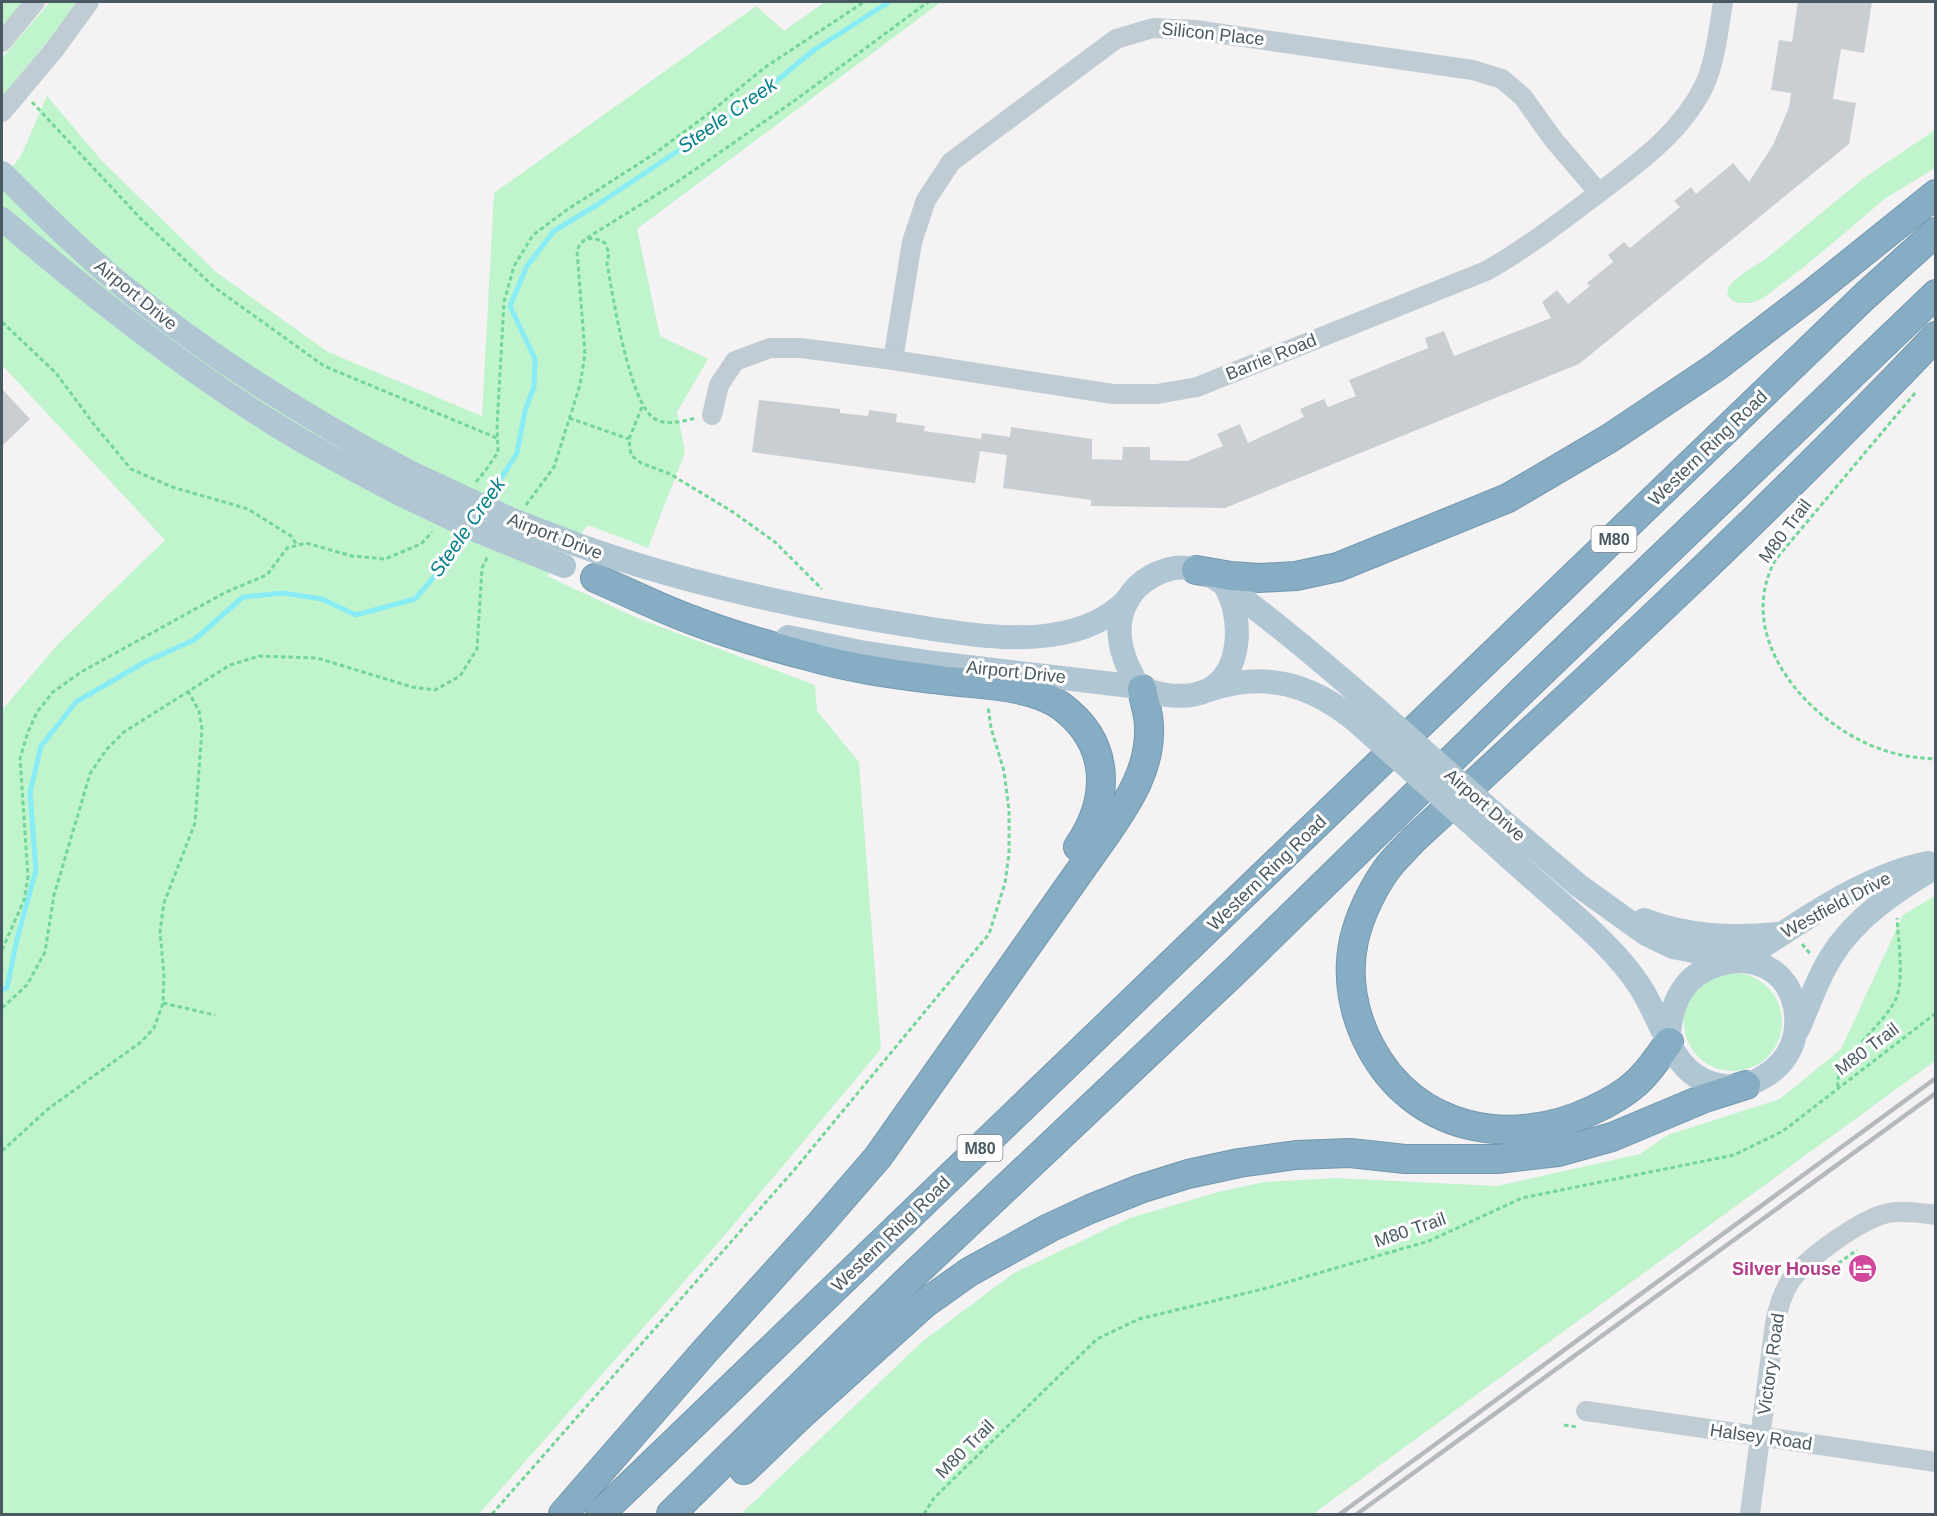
<svg xmlns="http://www.w3.org/2000/svg" width="1937" height="1516" font-family="Arial,sans-serif">
	<style>
		.green { fill: #bff4cd }
		.lines { fill: none; stroke-linecap: round; stroke-linejoin: round }
		.stream { stroke: #88ecf4; stroke-width: 5 }
		.building { fill: #c9ced2 }
		.highway-casing { stroke: #7198b0; stroke-width: 30 }
		.path { stroke: #73d698; stroke-width: 3; stroke-dasharray: 4.5 3; stroke-linecap: butt }
		.minor { stroke: #bfccd3; stroke-width: 20 }
		.major { stroke: #b0c6d3; stroke-width: 24 }
		.highway { stroke: #86adc4; stroke-width: 28 }
		.rail { stroke: #b4b9bd; stroke-width: 4.5 }
		.major-bridge { stroke: #b0c6d3; stroke-width: 24 }
		.labels { text-anchor: middle; stroke-width: 6; stroke-linejoin: round; paint-order: stroke }
		.shield { fill: #fff; stroke: #7f8b91; stroke-width: 1.5 }
		.shield-label { font-size: 16px; font-weight: bold; fill: #485962 }
		.street-label { font-size: 18px; fill: #485962; stroke: #fff }
		.hotel-label { font-size: 18px; font-weight: bold; fill: #b23c85; stroke: #fff; text-anchor: end }
		.water-label { font-size: 20px; font-style: italic; fill: #057f89; stroke: #fff }
	</style>
	<rect width="100%" height="100%" fill="#f5f2f3"/>
	<g class="green">
		<path d="M 2,2 L 23,2 L 2,42 Z"/>
		<path d="M 50,2 L 77,2 L 60,26 L 2,97 L 2,58 Z"/>
		<path d="M 825,2 L 941,2 L 637,229 L 660,336 L 708,359 L 677,412 L 685,452 L 648,548 L 588,525 L 547,576 L 637,618 L 815,685 L 817,711 L 859,762 L 881,1049 L 718,1243 L 479,1514 L 2,1514 L 2,710 L 59,643 L 165,540 L 2,365 L 2,179 L 21,156 L 47,96 L 102,161 L 216,272 L 328,352 L 482,416 L 494,193 L 756,6 L 784,31 Z"/>
		<path d="M 1935,130 L 1935,168 L 1886,198 L 1804,267 L 1762,299 L 1751,303 L 1739,303 L 1733,301 L 1727,295 L 1729,286 L 1738,277 L 1768,257 L 1864,178 Z"/>
		<path d="M 1935,896 L 1935,1061 L 1313,1514 L 741,1514 L 923,1341 L 1014,1273 L 1130,1218 L 1222,1191 L 1265,1182 L 1335,1178 L 1497,1186 L 1640,1154 L 1668,1135 L 1780,1099 L 1841,1049 L 1903,915 Z"/>
		<circle cx="1733" cy="1022" r="49"/>
	</g>
	<g class="lines">
		<g class="stream">
			<path d="M 486,502 L 517,453 L 525,411 L 534,387 L 535,359 L 510,306 L 527,266 L 554,231 L 597,205 L 751,102 L 814,50 L 889,2"/>
			<path d="M 2,989 L 7,988 L 17,939 L 36,870 L 30,793 L 41,746 L 76,702 L 143,663 L 194,640 L 243,597 L 283,593 L 322,599 L 356,615 L 415,599 L 452,556 L 467,532"/>
		</g>
	</g>
	<g class="building">
		<path d="M 1798,2 L 1872,2 L 1864,53 L 1841,49 L 1833,99 L 1856,103 L 1849,144 L 1579,364 L 1225,508 L 1091,506 L 1091,500 L 1003,488 L 1007,455 L 980,451 L 975,483 L 752,452 L 759,400 L 840,409 L 840,413 L 868,416 L 869,410 L 897,414 L 896,422 L 925,426 L 924,431 L 981,439 L 982,433 L 1010,437 L 1011,427 L 1092,439 L 1092,459 L 1122,460 L 1123,447 L 1150,447 L 1150,460 L 1187,461 L 1223,446 L 1217,434 L 1240,424 L 1248,443 L 1304,417 L 1300,409 L 1324,399 L 1328,407 L 1356,396 L 1349,380 L 1428,348 L 1425,338 L 1444,331 L 1454,356 L 1551,318 L 1542,302 L 1557,290 L 1568,304 L 1590,286 L 1587,283 L 1613,262 L 1608,255 L 1624,242 L 1630,248 L 1680,207 L 1674,201 L 1691,187 L 1696,194 L 1733,163 L 1749,182 L 1773,145 L 1789,107 L 1791,93 L 1771,90 L 1779,40 L 1792,42 Z"/>
		<path d="M 2,389 L 30,419 L 2,446 Z"/>
	</g>
	<g class="lines">
		<defs>
			<g id="highway">
				<path d="M 1196,570 L 1231,576 L 1259,578 L 1296,576 L 1338,567 L 1508,498 L 1610,438 L 1716,367 L 1809,296 L 1936,194"/>
				<path d="M 595,578 C 628,592 661,609 695,621 C 731,635 770,646 808,656 C 848,668 892,674 933,679 C 971,685 1029,683 1061,706 C 1111,743 1111,799 1078,847"/>
				<path d="M 1669,1042 C 1659,1056 1649,1072 1635,1084 C 1623,1095 1608,1103 1593,1110 C 1511,1149 1414,1131 1370,1046 C 1353,1014 1346,976 1354,940 C 1359,917 1372,890 1386,870 C 1393,860 1404,850 1413,840 C 1591,676 1769,512 1936,336"/>
				<path d="M 744,1470 L 802,1414 L 924,1304 L 969,1272 L 1049,1228 L 1090,1209 L 1140,1189 L 1188,1174 L 1239,1163 L 1296,1155 L 1350,1153 L 1405,1159 L 1497,1159 L 1558,1152 L 1612,1137 L 1705,1098 L 1746,1085"/>
				<path d="M 563,1514 L 705,1351 L 820,1224 L 878,1157 L 1106,834 C 1129,801 1151,767 1149,726 C 1149,714 1144,701 1142,689"/>
				<path d="M 600,1514 L 1866,295 L 1936,232"/>
				<path d="M 671,1514 L 906,1282 L 1234,972 L 1523,690 L 1936,294"/>
			</g>
		</defs>
		<use href="#highway" class="highway-casing"/>
		<g class="path">
			<path d="M 32,102 L 141,219 L 214,287 L 324,366 L 497,438"/>
			<path d="M 587,238 L 677,182 L 794,101 L 928,2"/>
			<path d="M 2,322 L 56,373 L 96,427 L 131,469 L 172,487 L 248,509 L 291,536 L 297,545"/>
			<path d="M 1915,393 L 1776,559 C 1734,633 1802,715 1868,744 C 1890,754 1912,758 1936,759"/>
			<path d="M 642,407 L 629,439 L 631,455 L 641,463 L 670,474 L 733,512 L 775,542 L 822,589"/>
			<path d="M 569,418 L 629,439"/>
			<path d="M 476,482 L 486,470 L 498,452 L 497,426 L 504,302 L 514,266 L 533,235 L 568,209 L 654,154 L 707,115 L 764,68 L 864,2"/>
			<path d="M 526,505 L 554,467 L 580,385 L 585,354 L 577,251 C 582,236 593,236 605,243 L 609,253 L 607,264 C 613,295 629,404 655,419 C 667,426 684,421 696,418"/>
			<path d="M 1802,944 L 1811,955"/>
			<path d="M 2,950 L 24,900 L 28,877 L 20,758 L 28,732 L 37,712 L 53,692 L 81,672 L 226,592 L 267,575 L 287,548 L 306,543 L 352,556 L 385,559 L 421,544 L 432,532"/>
			<path d="M 163,1003 L 215,1015"/>
			<path d="M 2,1008 L 27,985 L 45,952 L 54,895 L 90,774 L 106,750 L 124,732 L 230,665 L 259,656 L 317,658 L 412,687 L 435,690 L 460,676 L 477,649 L 482,568 L 488,556"/>
			<path d="M 1838,1087 C 1833,1060 1888,1023 1897,996 C 1904,975 1898,940 1897,918"/>
			<path d="M 2,1151 L 48,1109 L 141,1042 L 154,1028 L 163,1003 L 164,976 L 160,931 L 164,903 L 195,823 L 202,729 L 199,711 L 188,691"/>
			<path d="M 1826,1272 L 1857,1250"/>
			<path d="M 1564,1425 L 1577,1427"/>
			<path d="M 492,1514 L 795,1169 L 989,934 L 1005,883 L 1009,854 L 1009,810 L 1004,771 L 991,728 L 988,706"/>
			<path d="M 924,1514 L 934,1498 L 1097,1339 L 1139,1319 L 1267,1288 L 1429,1241 L 1522,1198 L 1734,1155 L 1783,1131 L 1936,1013"/>
		</g>
		<g class="minor">
			<path d="M 2,42 L 35,2"/>
			<path d="M 2,112 L 54,50 L 89,2"/>
			<path d="M 893,360 L 912,242 L 926,200 L 951,162 L 1116,39 L 1153,28 L 1195,30 L 1473,70 L 1502,79 L 1523,97 L 1553,139 L 1599,193"/>
			<path d="M 712,415 L 719,385 L 735,361 L 770,348 L 801,348 L 893,360 L 1113,394 L 1157,394 L 1197,387 L 1486,271 C 1524,250 1557,224 1592,198 C 1634,166 1680,135 1704,86 C 1715,63 1719,27 1723,2"/>
			<path d="M 1586,1411 L 1936,1462"/>
			<path d="M 1750,1514 L 1775,1323 C 1778,1308 1782,1293 1791,1280 C 1808,1257 1862,1218 1889,1213 C 1905,1210 1920,1213 1936,1215"/>
		</g>
		<g class="major">
			<path d="M 2,173 C 41,212 81,252 124,287 C 214,360 311,421 413,474"/>
			<path d="M 2,219 C 87,292 175,362 271,422 C 312,448 355,470 398,493"/>
			<path d="M 575,544 C 683,583 794,607 907,625 C 952,632 1006,642 1051,635 C 1080,631 1108,620 1128,599"/>
			<path d="M 1225,586 C 1243,615 1243,673 1208,690 C 1187,700 1159,696 1139,687 C 1124,663 1112,633 1125,605 C 1136,579 1170,561 1198,570 C 1219,577 1237,595 1255,608 C 1295,639 1334,672 1372,705"/>
			<path d="M 788,637 L 860,652 L 935,663 L 1139,687"/>
			<path d="M 1209,690 C 1265,671 1311,684 1356,721"/>
			<path d="M 1498,817 L 1578,885 L 1646,934 L 1673,947 L 1733,959"/>
			<path d="M 1482,833 C 1509,858 1537,882 1564,906 C 1591,930 1619,955 1639,985 C 1658,1013 1669,1059 1696,1076 C 1718,1090 1744,1090 1765,1076 C 1783,1065 1794,1048 1796,1028 C 1800,980 1763,950 1717,965 C 1704,969 1692,976 1684,988 C 1673,1002 1670,1022 1668,1040"/>
			<path d="M 1644,920 C 1688,937 1732,938 1778,934"/>
			<path d="M 1742,960 C 1796,925 1864,875 1928,863"/>
			<path d="M 1798,1029 C 1809,1005 1817,979 1831,957 C 1855,918 1896,890 1936,867"/>
		</g>
		<use href="#highway" class="highway"/>
		<g class="rail">
			<path d="M 1340,1514 L 1936,1078"/>
			<path d="M 1357,1514 L 1936,1093"/>
		</g>
		<g class="major-bridge">
			<path d="M 413,474 L 510,519 L 575,544"/>
			<path d="M 398,493 L 480,532 L 564,566"/>
			<path d="M 1372,705 L 1498,817"/>
			<path d="M 1356,721 L 1482,833"/>
		</g>
	</g>
	<defs>
		<symbol id="hotel-disc" viewBox="-11 -11 22 22"><circle r="9.5" fill="#d1479c" stroke="#fff"/><path d="M-6-4.5h1.5V1H6V5H4.5V3h-9V5H-6ZM-4 0a1.8 1.8 0 1 1 3.6 0ZM.5 0V-2.5h3Q6-2.5 6 0Z" fill="#fff"/></symbol>
	</defs>
	<g fill-rule="evenodd">
		<use href="#hotel-disc" x="1846" y="1252" width="33" height="33"/>
	</g>
	<g class="labels">
		<g class="shield">
			<rect x="1591.5" y="526" width="45" height="26" rx="4.5"/>
			<rect x="957.5" y="1135" width="45" height="26" rx="4.5"/>
		</g>
		<g class="shield-label">
			<text x="1614" y="545">M80</text>
			<text x="980" y="1154">M80</text>
		</g>
		<g class="street-label">
			<text transform="translate(1213 34) rotate(6)" y="6">Silicon Place</text>
			<text transform="translate(136 295) rotate(39)" y="6">Airport Drive</text>
			<text transform="translate(1271 357) rotate(-22)" y="6">Barrie Road</text>
			<text transform="translate(1708 448) rotate(-44)" y="6">Western Ring Road</text>
			<text transform="translate(1785 531) rotate(-53)" y="6">M80 Trail</text>
			<text transform="translate(555 536) rotate(21)" y="6">Airport Drive</text>
			<text transform="translate(1016 672) rotate(6)" y="6">Airport Drive</text>
			<text transform="translate(1485 805) rotate(41)" y="6">Airport Drive</text>
			<text transform="translate(1267 873) rotate(-44)" y="6">Western Ring Road</text>
			<text transform="translate(1836 905) rotate(-28)" y="6">Westfield Drive</text>
			<text transform="translate(1867 1049) rotate(-37)" y="6">M80 Trail</text>
			<text transform="translate(1410 1230) rotate(-19)" y="6">M80 Trail</text>
			<text transform="translate(891 1234) rotate(-44)" y="6">Western Ring Road</text>
			<text transform="translate(1771 1364) rotate(-82)" y="6">Victory Road</text>
			<text transform="translate(1761 1437) rotate(8)" y="6">Halsey Road</text>
			<text transform="translate(965 1449) rotate(-45)" y="6">M80 Trail</text>
		</g>
		<g class="hotel-label">
			<text x="1841" y="1275">Silver House</text>
		</g>
		<g class="water-label">
			<text transform="translate(727 115) rotate(-35)" y="7">Steele Creek</text>
			<text transform="translate(467 527) rotate(-55)" y="7">Steele Creek</text>
		</g>
	</g>
	<rect width="1937" height="1516" fill="none" stroke="#485962" stroke-width="6"/>
</svg>
